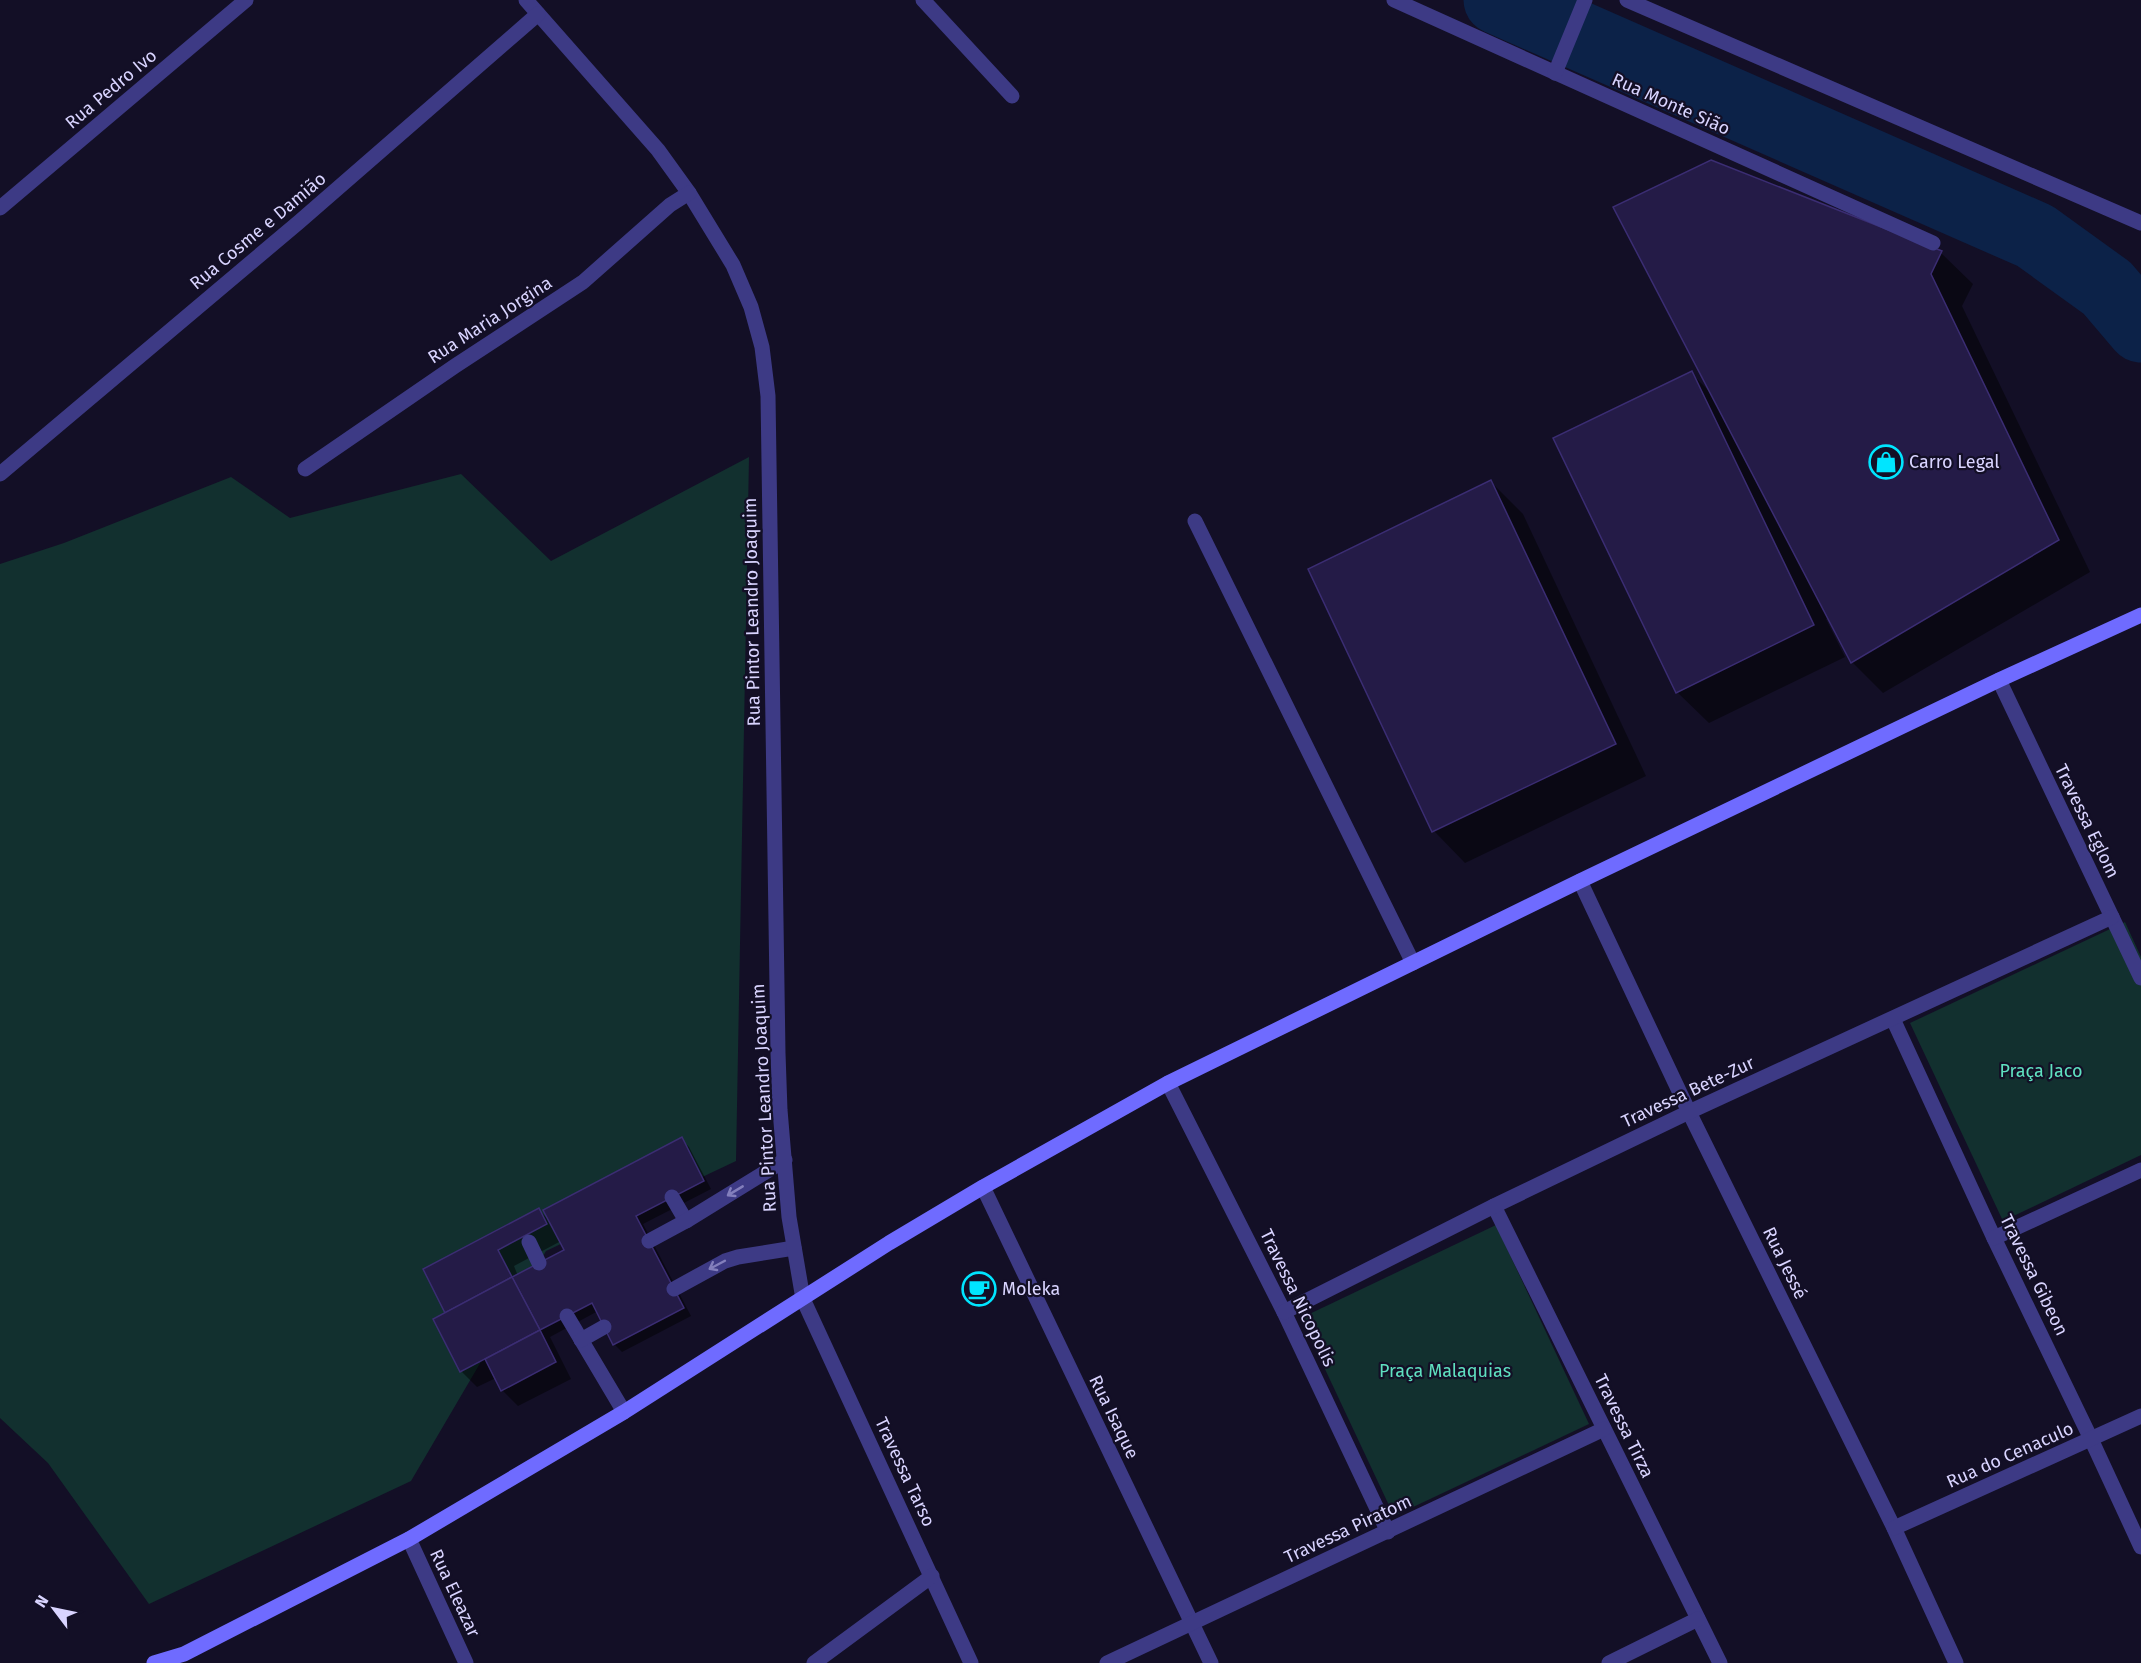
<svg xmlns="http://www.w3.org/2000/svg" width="2141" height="1663" font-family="'Fira Sans',sans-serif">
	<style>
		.green { fill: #12302f }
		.shadow { fill: #0007; fill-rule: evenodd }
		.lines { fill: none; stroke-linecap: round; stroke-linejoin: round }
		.river { stroke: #0c2248; stroke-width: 69 }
		.building { fill: #241b47; stroke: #3b2d73; stroke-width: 1.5 }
		.lane { stroke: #3d3a85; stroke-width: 15 }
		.street { stroke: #3d3a85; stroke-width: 15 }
		.secondary { stroke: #6f6bff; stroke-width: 15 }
		.oneway { stroke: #837fbc }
		.labels { text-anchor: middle; stroke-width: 4.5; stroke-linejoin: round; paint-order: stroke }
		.street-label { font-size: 18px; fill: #d9d4ff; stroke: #130f26 }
		.poi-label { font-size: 18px; fill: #d9d4ff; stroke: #130f26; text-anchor: start }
		.park-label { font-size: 18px; fill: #5fe0c0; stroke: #130f26 }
	</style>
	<rect width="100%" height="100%" fill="#130f26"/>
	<g class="green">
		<path d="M 749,457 L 736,1161 L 546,1251 L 411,1481 L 149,1604 L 48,1463 L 0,1418 L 0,564 L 64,543 L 231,477 L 290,518 L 461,474 L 551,561 Z"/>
		<path d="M 2125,922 L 2141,957 L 2141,1155 L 2003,1221 L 1910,1023 Z"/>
		<path d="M 1496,1225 L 1589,1424 L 1394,1516 L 1301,1318 Z"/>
	</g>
	<g class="shadow">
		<path d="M 1711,161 L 1941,253 L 1973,284 L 1962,306 L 2090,572 L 1883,693 L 1852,662 L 1829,617 L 1826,619 L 1845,657 L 1709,723 L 1677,692 L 1691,373 L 1710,392 Z"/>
		<path d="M 1491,482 L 1523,514 L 1646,776 L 1465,863 L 1434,831 Z"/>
		<path d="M 681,1139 L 689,1147 L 711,1189 L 643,1224 L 691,1316 L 622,1352 L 614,1344 L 598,1311 L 550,1337 L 571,1379 L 518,1406 L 502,1390 L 496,1378 L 477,1387 L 461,1371 L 447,1313 L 425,1270 L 539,1210 L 551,1222 ZM 561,1241 L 566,1251 L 518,1276 L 514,1266 Z"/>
	</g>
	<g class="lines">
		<path class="river" d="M 1498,0 L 2035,236 L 2107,288 L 2141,328"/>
	</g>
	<g class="building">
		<path d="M 1711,160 L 1942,251 L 1931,274 L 2059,540 L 1851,663 L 1613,207 Z"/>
		<path d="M 1692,371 L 1814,625 L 1676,693 L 1553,438 Z"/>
		<path d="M 1491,480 L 1616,744 L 1432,832 L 1308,569 Z"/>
		<path d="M 682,1137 L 704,1181 L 636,1216 L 684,1308 L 613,1345 L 592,1303 L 540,1330 L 512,1277 L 564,1250 L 543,1210 Z"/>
		<path d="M 539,1208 L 547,1224 L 498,1250 L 512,1277 L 445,1313 L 423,1269 Z"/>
		<path d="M 512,1277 L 540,1330 L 460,1372 L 433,1319 Z"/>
		<path d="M 540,1330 L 556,1362 L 501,1391 L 485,1359 Z"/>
	</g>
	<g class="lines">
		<g class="lane">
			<path d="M 1195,521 L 1413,963"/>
			<path d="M 672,1197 L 686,1221"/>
			<path d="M 649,1241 L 686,1221 L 785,1160"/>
			<path d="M 529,1242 L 539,1263"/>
			<path d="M 674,1289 L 725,1261 L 738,1257 L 794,1248"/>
			<path d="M 567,1316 L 624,1412"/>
			<path d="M 581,1340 L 604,1327"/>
		</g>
		<g class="street">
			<path d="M 526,0 L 658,150 L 689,193 L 733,265 L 751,307 L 762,347 L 768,396 L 778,1053 L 780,1110 L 789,1217 L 803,1299 L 971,1663"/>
			<path d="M 923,0 L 1012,96"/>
			<path d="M 1394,0 L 1933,243"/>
			<path d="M 1627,0 L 2141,223"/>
			<path d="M 1555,73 L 1585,0"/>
			<path d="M 0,208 L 246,0"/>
			<path d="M 305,469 L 455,366 L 583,282 L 670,205 L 689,193"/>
			<path d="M 0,474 L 299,222 L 538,14"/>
			<path d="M 1999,680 L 2141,978"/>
			<path d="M 1580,881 L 1689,1112 L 1894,1528 L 1956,1663"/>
			<path d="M 1893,1019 L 1994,1238 L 2091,1439 L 2141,1547"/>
			<path d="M 1168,1083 L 1284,1312 L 1388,1532"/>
			<path d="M 983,1187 L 1211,1663"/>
			<path d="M 1494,1206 L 1720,1663"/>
			<path d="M 1994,1238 L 2141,1170"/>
			<path d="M 1284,1312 L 1494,1206 L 1689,1112 L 2112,917"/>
			<path d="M 1894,1528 L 2141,1416"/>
			<path d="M 409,1539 L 466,1663"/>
			<path d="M 814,1663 L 932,1576"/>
			<path d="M 1107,1663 L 1604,1429"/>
			<path d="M 1609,1663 L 1698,1619"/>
		</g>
		<path class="secondary" d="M 154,1663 L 184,1654 L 409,1539 L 624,1412 L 889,1243 L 983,1187 L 1168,1083 L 1580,881 L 1999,680 L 2141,615"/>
	</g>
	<defs><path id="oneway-shaft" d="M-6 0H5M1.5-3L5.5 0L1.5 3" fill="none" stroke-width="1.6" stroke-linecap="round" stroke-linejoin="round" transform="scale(1.5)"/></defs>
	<g class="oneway">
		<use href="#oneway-shaft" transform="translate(735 1191) rotate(149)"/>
		<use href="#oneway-shaft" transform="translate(717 1265) rotate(152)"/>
	</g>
	<defs>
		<symbol id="shop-ring" viewBox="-11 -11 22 22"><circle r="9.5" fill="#130f26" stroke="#00e5ff" stroke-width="1.5"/><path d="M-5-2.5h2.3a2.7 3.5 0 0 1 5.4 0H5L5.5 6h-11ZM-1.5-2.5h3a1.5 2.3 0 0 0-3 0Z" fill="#00e5ff"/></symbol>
		<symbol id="cafe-ring" viewBox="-11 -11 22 22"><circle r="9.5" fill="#130f26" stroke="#00e5ff" stroke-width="1.5"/><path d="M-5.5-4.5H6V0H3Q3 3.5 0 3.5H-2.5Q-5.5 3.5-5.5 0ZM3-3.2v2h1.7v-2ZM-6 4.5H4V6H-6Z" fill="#00e5ff"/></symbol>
	</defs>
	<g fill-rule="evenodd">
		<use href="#shop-ring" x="1867" y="443" width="38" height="38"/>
		<use href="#cafe-ring" x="960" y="1270" width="38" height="38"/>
	</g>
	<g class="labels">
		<g class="street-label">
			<text transform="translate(111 89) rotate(-40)" y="6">Rua Pedro Ivo</text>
			<text transform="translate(1671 104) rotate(24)" y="6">Rua Monte Sião</text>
			<text transform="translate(258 231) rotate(-40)" y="6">Rua Cosme e Damião</text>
			<text transform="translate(490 320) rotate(-33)" y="6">Rua Maria Jorgina</text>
			<text transform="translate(752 612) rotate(-91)" y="6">Rua Pintor Leandro Joaquim</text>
			<text transform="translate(2087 821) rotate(64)" y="6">Travessa Eglom</text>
			<text transform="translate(1688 1092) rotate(-25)" y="6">Travessa Bete-Zur</text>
			<text transform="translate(764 1098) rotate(-93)" y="6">Rua Pintor Leandro Joaquim</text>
			<text transform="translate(1785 1263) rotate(64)" y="6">Rua Jessé</text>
			<text transform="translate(2034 1275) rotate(64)" y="6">Travessa Gibeon</text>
			<text transform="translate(1298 1298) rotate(64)" y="6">Travessa Nicopolis</text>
			<text transform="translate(1114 1417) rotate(64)" y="6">Rua Isaque</text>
			<text transform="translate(1624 1426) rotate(64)" y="6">Travessa Tirza</text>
			<text transform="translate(2010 1455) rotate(-24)" y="6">Rua do Cenaculo</text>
			<text transform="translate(905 1472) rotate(65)" y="6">Travessa Tarso</text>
			<text transform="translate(1348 1529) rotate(-25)" y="6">Travessa Piratom</text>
			<text transform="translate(455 1593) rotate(65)" y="6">Rua Eleazar</text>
		</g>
		<g class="poi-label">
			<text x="1909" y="468">Carro Legal</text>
			<text x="1002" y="1295">Moleka</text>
		</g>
		<g class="park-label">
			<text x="2041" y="1077">Praça Jaco</text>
			<text x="1445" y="1377">Praça Malaquias</text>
		</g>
	</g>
	<g transform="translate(54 1609) rotate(302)" stroke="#130f26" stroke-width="4.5" paint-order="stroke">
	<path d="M0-4.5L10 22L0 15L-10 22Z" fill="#d9d4ff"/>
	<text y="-9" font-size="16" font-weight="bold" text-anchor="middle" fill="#d9d4ff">N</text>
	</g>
</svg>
